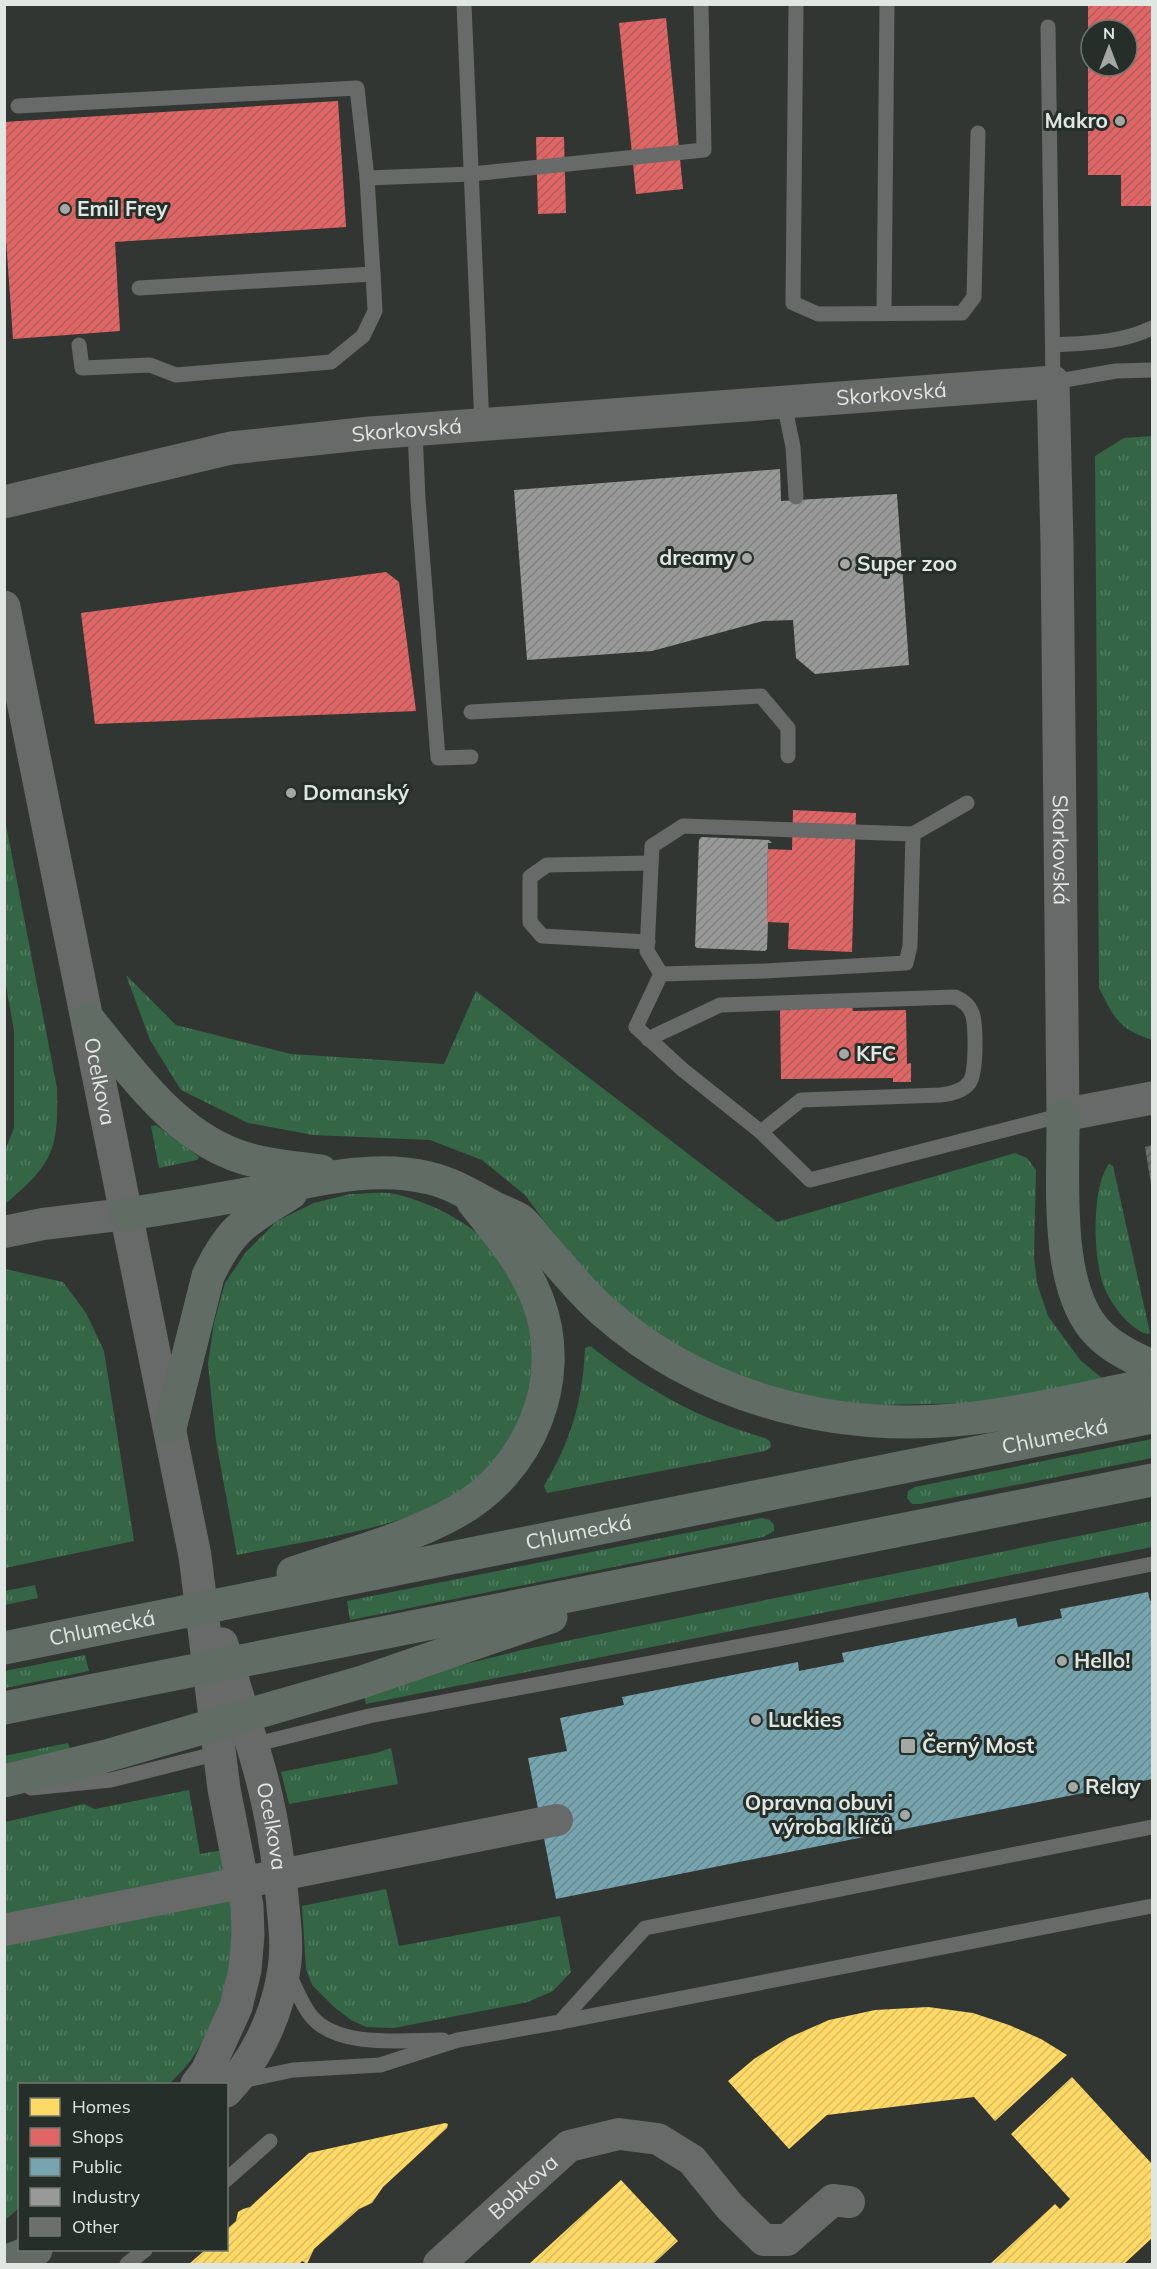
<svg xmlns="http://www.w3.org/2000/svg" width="1157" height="2269" font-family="Mulish,sans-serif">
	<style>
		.grass { fill: url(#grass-tufts) }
		.homes { fill: url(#homes-hatch) }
		.shops { fill: url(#shops-hatch); fill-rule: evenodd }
		.public { fill: url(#public-hatch) }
		.industry { fill: url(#industry-hatch) }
		.building { fill: url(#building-hatch) }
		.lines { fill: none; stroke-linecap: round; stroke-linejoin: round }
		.lane { stroke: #676a68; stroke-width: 15 }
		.street { stroke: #676a68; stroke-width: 32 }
		.secondary { stroke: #676a68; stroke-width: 33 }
		.primary { stroke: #616c65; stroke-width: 33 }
		.poi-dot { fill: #a3a8a5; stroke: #252e28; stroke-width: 2 }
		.labels { text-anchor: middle; stroke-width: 6; stroke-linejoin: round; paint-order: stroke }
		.poi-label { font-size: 21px; font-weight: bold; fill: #e0e6e2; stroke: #252e28; text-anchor: start }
		.street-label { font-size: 21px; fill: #e0e6e2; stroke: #252e28 }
	</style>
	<defs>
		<pattern id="grass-tufts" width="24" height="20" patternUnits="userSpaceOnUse" patternTransform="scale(1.5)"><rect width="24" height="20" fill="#346646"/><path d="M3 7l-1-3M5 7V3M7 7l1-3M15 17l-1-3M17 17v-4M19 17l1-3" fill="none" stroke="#517c60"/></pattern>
		<pattern id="homes-hatch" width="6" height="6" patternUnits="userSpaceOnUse" patternTransform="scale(1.5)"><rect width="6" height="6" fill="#ffd966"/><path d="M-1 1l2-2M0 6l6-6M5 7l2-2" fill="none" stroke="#d9bb5f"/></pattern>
		<pattern id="shops-hatch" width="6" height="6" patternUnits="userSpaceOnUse" patternTransform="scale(1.5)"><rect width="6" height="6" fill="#e06666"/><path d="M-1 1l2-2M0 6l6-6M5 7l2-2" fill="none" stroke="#b15c5c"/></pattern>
		<pattern id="public-hatch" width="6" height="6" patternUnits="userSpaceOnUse" patternTransform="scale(1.5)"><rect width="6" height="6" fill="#76a5af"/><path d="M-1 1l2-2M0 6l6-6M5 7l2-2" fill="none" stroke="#67888f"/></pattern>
		<pattern id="industry-hatch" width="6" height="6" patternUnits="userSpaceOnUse" patternTransform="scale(1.5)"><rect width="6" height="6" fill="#999"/><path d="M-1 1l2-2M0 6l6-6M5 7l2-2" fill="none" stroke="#7f8080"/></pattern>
		<pattern id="building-hatch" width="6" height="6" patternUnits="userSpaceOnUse" patternTransform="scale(1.5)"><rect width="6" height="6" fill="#6b706d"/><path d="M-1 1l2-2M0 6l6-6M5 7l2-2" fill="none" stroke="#575a58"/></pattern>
	</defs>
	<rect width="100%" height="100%" fill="#313633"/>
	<g class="grass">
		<path d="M 1152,436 L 1152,1040 C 1118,1028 1115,1019 1099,988 L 1095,456 L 1124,438 Z"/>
		<path d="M 5,820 L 57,1088 C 59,1150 52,1165 5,1204 L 5,1151 L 14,1128 L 14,1031 L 4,974 Z"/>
		<path d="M 126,975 L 176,1025 L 291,1054 L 444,1064 L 476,991 L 777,1222 L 1015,1153 L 1027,1158 L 1036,1170 L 1034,1257 L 1037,1283 L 1048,1316 L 1081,1361 L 1107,1382 L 972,1403 L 879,1405 L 833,1404 L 737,1377 L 657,1337 L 585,1276 L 525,1195 L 482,1160 L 430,1140 L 313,1135 L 248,1123 L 181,1090 L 150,1040 Z"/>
		<path d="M 156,1125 L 199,1157 L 197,1160 L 159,1168 L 151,1126 Z"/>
		<path d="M 1109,1164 L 1113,1166 L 1150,1333 L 1147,1334 C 1129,1329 1111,1304 1104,1287 C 1093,1259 1091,1188 1109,1164 Z"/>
		<path d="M 350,1194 C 364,1194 381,1191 395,1194 C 431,1202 480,1227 502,1258 C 508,1266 511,1277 516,1287 C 520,1297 527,1308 531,1319 C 539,1345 528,1397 519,1422 C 511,1442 493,1465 477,1481 C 429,1526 302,1541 237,1555 L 216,1441 L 208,1364 L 214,1323 L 225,1283 L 246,1252 L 277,1221 L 314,1203 Z"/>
		<path d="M 5,1269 L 63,1282 L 86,1313 L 104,1351 L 134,1541 L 5,1568 Z"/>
		<path d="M 590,1346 C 646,1389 696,1418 765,1438 L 770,1441 L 771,1447 L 765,1451 L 547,1493 L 544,1486 C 571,1441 583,1400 585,1348 Z"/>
		<path d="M 1152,1439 L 1152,1458 L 920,1504 L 912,1504 L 907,1498 L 908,1491 L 915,1487 Z"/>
		<path d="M 762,1518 L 770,1520 L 774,1525 L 774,1531 L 763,1537 L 350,1620 L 347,1601 Z"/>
		<path d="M 1152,1521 L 1152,1547 L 366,1704 L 364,1695 L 450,1668 L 522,1650 Z"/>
		<path d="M 35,1585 L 38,1598 L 5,1605 L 5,1591 Z"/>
		<path d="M 85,1655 L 89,1671 L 5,1688 L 5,1671 Z"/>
		<path d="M 68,1743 L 70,1749 L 5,1765 L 4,1756 Z"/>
		<path d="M 391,1748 L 398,1784 L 289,1804 L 281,1772 L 376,1753 Z"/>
		<path d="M 189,1790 L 200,1854 L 223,1850 C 226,1873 230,1895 232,1918 C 236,1967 220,2017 193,2057 C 187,2067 177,2076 169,2084 L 20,2084 L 19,2208 L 5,2220 L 5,1822 L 84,1804 L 95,1809 Z"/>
		<path d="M 386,1889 L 399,1946 L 560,1916 L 571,1972 L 553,1991 L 528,2002 L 394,2028 L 366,2027 L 351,2020 L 334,2007 L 312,1985 L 306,1969 L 302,1906 Z"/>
	</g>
	<g class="homes">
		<path d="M 928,2007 L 973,2013 L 1009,2025 L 1041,2039 L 1067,2055 L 995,2121 L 974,2097 L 827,2115 L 789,2149 L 728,2081 L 754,2059 L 788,2038 L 829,2020 L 875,2010 Z"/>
		<path d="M 1072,2077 L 1152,2164 L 1152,2238 L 1124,2264 L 990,2264 L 1055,2204 L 1060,2209 L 1070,2199 L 1011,2134 Z"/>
		<path d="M 445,2123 L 448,2124 L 447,2128 L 383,2187 L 372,2203 L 359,2209 L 314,2249 L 307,2264 L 302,2261 L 299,2264 L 189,2264 L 205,2250 L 226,2250 L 226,2230 L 236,2221 L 238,2212 L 243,2209 L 250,2207 L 309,2153 Z"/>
		<path d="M 621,2180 L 678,2241 L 653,2264 L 529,2264 Z"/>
	</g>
	<g class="shops">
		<path d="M 1088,4 L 1152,4 L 1152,206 L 1121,206 L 1121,175 L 1088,175 ZM 1091,30 L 1127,30 L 1127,66 L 1091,66 Z"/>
		<path d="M 666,18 L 683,189 L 636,194 L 619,23 Z"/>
		<path d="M 338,101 L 346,227 L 115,242 L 120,331 L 13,339 L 4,211 L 4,122 Z"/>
		<path d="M 536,137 L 564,137 L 566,213 L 538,214 Z"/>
		<path d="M 386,572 L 399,582 L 416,711 L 95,724 L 81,613 Z"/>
		<path d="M 793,810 L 856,813 L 852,952 L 788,949 L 789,923 L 767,922 L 768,849 L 792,850 Z"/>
		<path d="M 852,1007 L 853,1011 L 906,1010 L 907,1064 L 911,1063 L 911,1082 L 893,1082 L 893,1078 L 781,1079 L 780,1008 Z"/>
	</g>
	<path class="public" d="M 1148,1592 L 1150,1601 L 1152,1600 L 1152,1779 L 556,1899 L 528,1758 L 567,1751 L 560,1718 L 624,1705 L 622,1697 L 798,1662 L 799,1671 L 844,1662 L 842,1653 L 1016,1618 L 1018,1627 L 1062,1618 L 1060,1609 Z"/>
	<g class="industry">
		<path d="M 780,469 L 781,501 L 897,494 L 909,665 L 815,674 L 796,658 L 793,620 L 763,621 L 652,651 L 527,660 L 514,490 Z"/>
		<path d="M 701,837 L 769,840 L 772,843 L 768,843 L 767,922 L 768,922 L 767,949 L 765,951 L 697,948 L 695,946 L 699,840 Z"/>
	</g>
	<path class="building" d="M 1152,1145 L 1152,1184 L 1151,1184 L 1145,1147 Z"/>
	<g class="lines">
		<g class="lane">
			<path d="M 464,4 L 482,426"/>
			<path d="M 796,4 L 793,303 L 818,314 L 962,313 L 974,297 L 978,133"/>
			<path d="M 1048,27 L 1053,382 L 1116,371 L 1152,370"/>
			<path d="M 18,106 L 357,88 L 367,178 L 373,274 L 139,288"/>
			<path d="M 367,178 L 472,174 L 704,150 L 701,4"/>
			<path d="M 884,313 L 887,4"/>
			<path d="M 79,345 L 82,368 L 150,365 L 176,375 L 331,362 L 363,336 L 375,311 L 373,274"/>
			<path d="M 1053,345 C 1087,343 1121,343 1152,328"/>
			<path d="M 784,403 L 793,447 L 796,497"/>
			<path d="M 415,430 L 418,499 L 438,758 L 471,757"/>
			<path d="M 471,712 L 761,696 L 788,728 L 788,756"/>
			<path d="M 967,803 L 913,834 L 910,946 L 906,963 L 765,971 L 661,974 L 636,1027 L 683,1070 L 761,1132 L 810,1180 L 1063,1115"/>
			<path d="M 648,942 L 542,936 L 530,922 L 530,877 L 547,865 L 651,863"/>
			<path d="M 661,974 L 647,951 L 652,846 L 683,826 L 913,834"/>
			<path d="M 648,1039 L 720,1005 L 955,997 C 962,1000 969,1005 972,1013 C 976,1024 977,1073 969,1083 C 962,1092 950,1094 940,1095 L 801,1100 L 761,1132"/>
			<path d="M 249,1746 L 369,1716 L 789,1637 L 1152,1564"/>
			<path d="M 31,1788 L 111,1780 L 222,1752"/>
			<path d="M 287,1971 C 295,1985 301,2004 311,2016 C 338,2049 405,2040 443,2040"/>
			<path d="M 560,2022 L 645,1928 L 1152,1827"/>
			<path d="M 241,2081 L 293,2070 L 380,2065 L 458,2040 L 560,2022 L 1152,1906"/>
			<path d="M 226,2180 L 270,2141"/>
			<path d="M 127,2264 L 145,2250"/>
		</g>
		<g class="street">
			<path d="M 4,1232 L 43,1224 L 126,1214"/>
			<path d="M 4,1930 L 557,1820"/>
			<path id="s1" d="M 439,2264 L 569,2146 L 619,2134 L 658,2139 L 692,2160 L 730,2207 L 764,2240 L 787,2240 L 833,2200 L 849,2202"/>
		</g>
		<g class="secondary">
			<path id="s2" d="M 4,502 L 231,448 L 370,433 L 1053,382 L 1057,543 L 1063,1115 L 1152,1098"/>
			<path id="s3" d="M 4,607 L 195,1556 L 224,1789 L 247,1906 L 248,1935 L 245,1970 L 236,2007 L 207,2071 L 197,2084"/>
			<path id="s4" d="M 222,1644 C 235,1689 250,1734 262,1779 C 272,1817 278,1857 282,1896 C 284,1919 288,1946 284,1969 C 278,2013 257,2059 226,2091"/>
		</g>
		<g class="primary">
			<path d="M 88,1019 C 130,1070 171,1131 235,1155 C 262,1165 293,1167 321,1171"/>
			<path d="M 1063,1115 C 1064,1176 1053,1287 1098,1333 C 1112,1348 1133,1358 1152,1366"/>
			<path d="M 126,1214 C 170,1208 214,1200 258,1192 C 313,1181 373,1164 429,1178 C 452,1183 474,1197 495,1208 C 503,1212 512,1215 520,1220 C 528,1226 535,1237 542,1245 C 562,1267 580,1291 603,1311 C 699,1396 827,1431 955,1420 C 1021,1414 1087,1397 1152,1384"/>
			<path d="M 170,1428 L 208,1276 C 231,1227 246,1221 291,1193"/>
			<path d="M 293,1573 C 346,1555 408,1539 456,1512 C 529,1472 568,1380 538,1301 C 524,1263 498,1233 473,1202"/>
			<path id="s5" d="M 4,1648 L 1152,1417"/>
			<path d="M 4,1708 L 1152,1480"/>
			<path d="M 4,1781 L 106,1756 L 362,1682 L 551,1617"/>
			<path d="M 4,2262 L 36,2250"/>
		</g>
	</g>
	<g class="poi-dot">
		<circle cx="1120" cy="121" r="6"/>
		<circle cx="65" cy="209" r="6"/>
		<circle cx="747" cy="558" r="6"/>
		<circle cx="845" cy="564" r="6"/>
		<circle cx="291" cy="793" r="6"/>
		<circle cx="844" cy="1054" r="6"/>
		<circle cx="1062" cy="1661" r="6"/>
		<circle cx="756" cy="1720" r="6"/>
		<rect x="900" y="1738" width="16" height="16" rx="3"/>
		<circle cx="1073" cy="1787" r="6"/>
		<circle cx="905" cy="1815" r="6"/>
	</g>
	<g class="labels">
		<g class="poi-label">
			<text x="1108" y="128" text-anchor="end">Makro</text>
			<text x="77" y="216">Emil Frey</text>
			<text x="735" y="565" text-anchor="end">dreamy</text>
			<text x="857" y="571">Super zoo</text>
			<text x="303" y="800">Domanský</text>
			<text x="856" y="1061">KFC</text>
			<text x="1074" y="1668">Hello!</text>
			<text x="768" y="1727">Luckies</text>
			<text x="922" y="1753">Černý Most</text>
			<text x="1085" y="1794">Relay</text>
			<text x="893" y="1810" text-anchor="end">Opravna obuvi<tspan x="893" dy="24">výroba klíčů</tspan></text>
		</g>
		<g class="street-label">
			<text dy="7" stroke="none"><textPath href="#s2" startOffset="896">Skorkovská</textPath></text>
			<text dy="7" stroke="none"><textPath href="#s2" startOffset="410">Skorkovská</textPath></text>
			<text dy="7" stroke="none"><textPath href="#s2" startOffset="1526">Skorkovská</textPath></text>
			<text dy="7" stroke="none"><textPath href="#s3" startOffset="484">Ocelkova</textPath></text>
			<text dy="7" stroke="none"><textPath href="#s5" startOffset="1072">Chlumecká</textPath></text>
			<text dy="7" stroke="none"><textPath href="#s5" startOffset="586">Chlumecká</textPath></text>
			<text dy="7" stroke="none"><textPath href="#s5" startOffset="100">Chlumecká</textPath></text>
			<text dy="7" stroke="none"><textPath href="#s4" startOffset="189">Ocelkova</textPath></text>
			<text dy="7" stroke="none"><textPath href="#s1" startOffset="114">Bobkova</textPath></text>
		</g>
	</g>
	<rect width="1157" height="2269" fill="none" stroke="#e0e6e2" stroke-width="12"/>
	<rect x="18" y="2083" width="210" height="168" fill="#252e28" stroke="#707872" stroke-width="1.5"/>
	<rect x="30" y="2098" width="30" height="18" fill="#ffd966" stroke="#707872" stroke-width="1.5"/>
	<text x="72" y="2113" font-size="18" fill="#e0e6e2">Homes</text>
	<rect x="30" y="2128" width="30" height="18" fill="#e06666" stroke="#707872" stroke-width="1.5"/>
	<text x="72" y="2143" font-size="18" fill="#e0e6e2">Shops</text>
	<rect x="30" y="2158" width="30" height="18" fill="#76a5af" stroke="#707872" stroke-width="1.5"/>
	<text x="72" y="2173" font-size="18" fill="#e0e6e2">Public</text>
	<rect x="30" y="2188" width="30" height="18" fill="#999999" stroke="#707872" stroke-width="1.5"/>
	<text x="72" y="2203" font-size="18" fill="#e0e6e2">Industry</text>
	<rect x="30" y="2218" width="30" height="18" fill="#6b706d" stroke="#707872" stroke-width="1.5"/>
	<text x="72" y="2233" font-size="18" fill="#e0e6e2">Other</text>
	<g transform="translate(1109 48)"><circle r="28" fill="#252e28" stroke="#707872" stroke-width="1.5"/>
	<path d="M0-4.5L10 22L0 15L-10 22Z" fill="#a3a8a5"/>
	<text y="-9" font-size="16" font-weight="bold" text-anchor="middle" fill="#e0e6e2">N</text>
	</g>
</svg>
